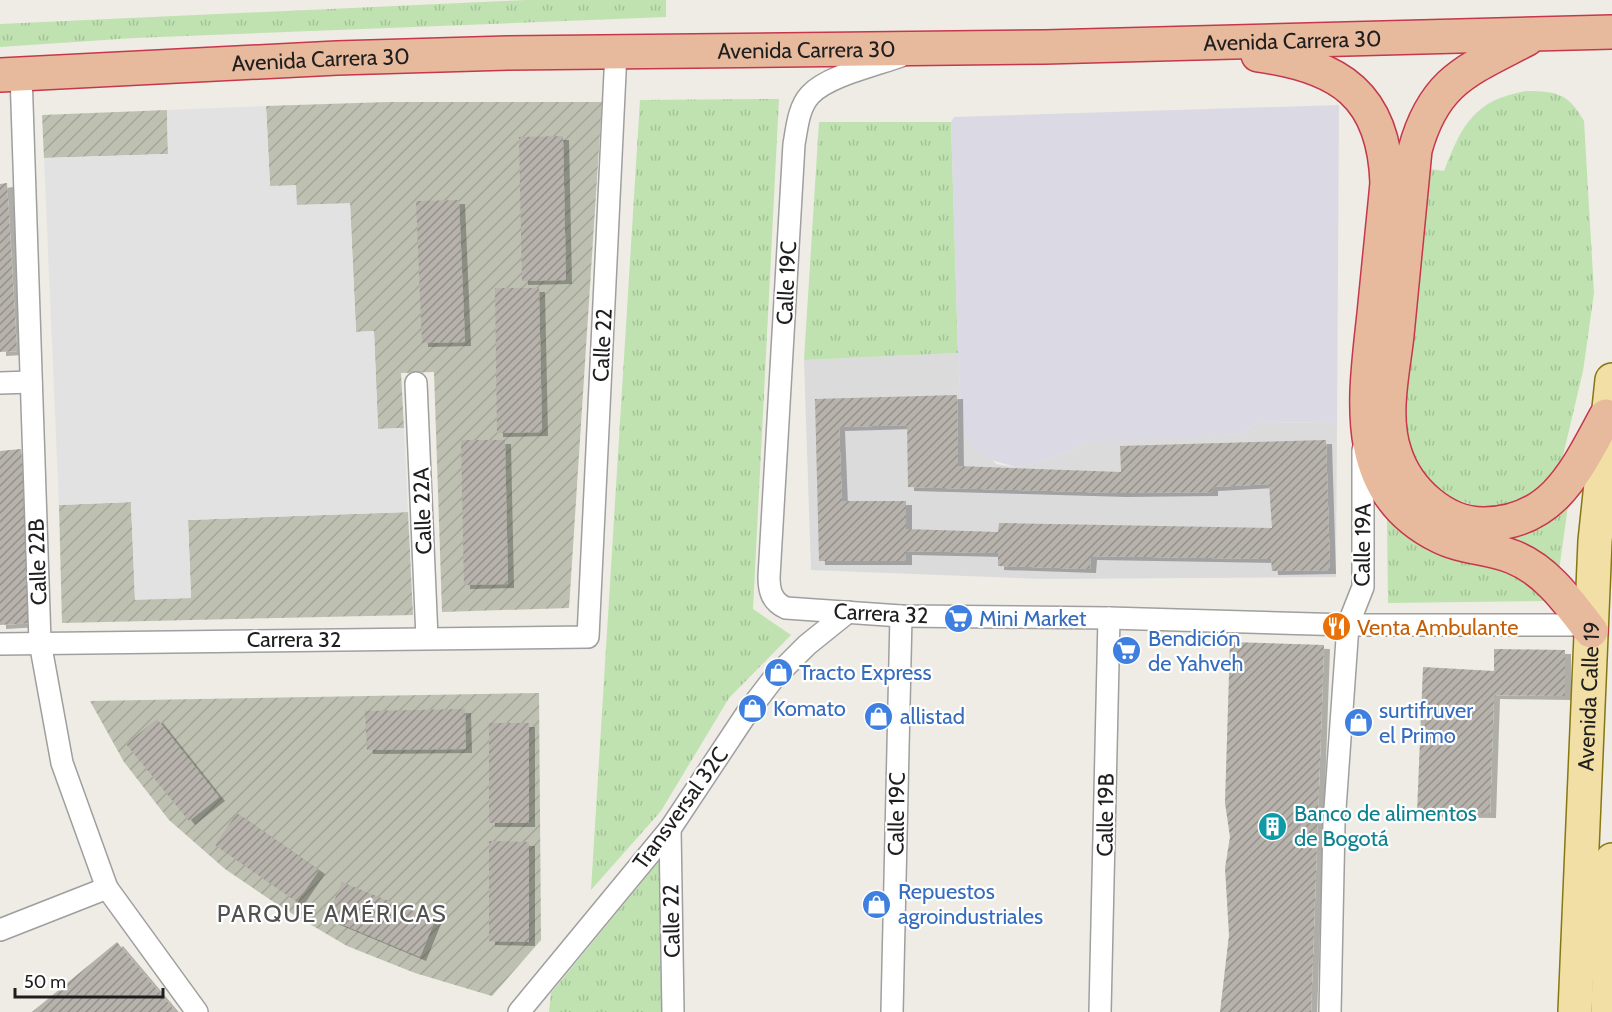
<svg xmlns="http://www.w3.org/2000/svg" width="1612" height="1012" font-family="Cabin,sans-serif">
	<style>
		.residential { fill: #dcdbdb }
		.construction { fill: url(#construction-furrows) }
		.grass { fill: url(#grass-tufts) }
		.parking { fill: #e2e2e2 }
		.plaza { fill: #dbd9e3 }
		.building { fill: url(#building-hatch); fill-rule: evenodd; filter: url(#shadow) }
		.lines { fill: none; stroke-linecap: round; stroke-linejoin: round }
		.minor-casing { stroke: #9f9f9f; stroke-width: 24 }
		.primary-casing { stroke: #877710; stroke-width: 36 }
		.trunk-casing { stroke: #c6374c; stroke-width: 36 }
		.minor { stroke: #fff; stroke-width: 21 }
		.primary { stroke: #f2dfa6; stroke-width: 33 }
		.trunk { stroke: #e8ba9d; stroke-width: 33 }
		.labels { text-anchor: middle; stroke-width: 4.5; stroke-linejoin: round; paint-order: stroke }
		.street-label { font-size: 22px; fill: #1e1e1e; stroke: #fff }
		.shop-label { font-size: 22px; fill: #366cbe; stroke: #fff; text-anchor: start }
		.food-label { font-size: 22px; fill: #c56008; stroke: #fff; text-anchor: start }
		.culture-label { font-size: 22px; fill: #0d838f; stroke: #fff; text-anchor: start }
		.neighbourhood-label { font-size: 24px; letter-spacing: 1.5px; fill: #515151; stroke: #fff }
	</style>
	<defs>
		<pattern id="construction-furrows" width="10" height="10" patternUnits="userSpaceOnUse" patternTransform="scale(1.5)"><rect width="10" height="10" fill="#bec1b1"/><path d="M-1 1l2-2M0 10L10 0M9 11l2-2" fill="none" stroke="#a3a598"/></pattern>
		<pattern id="grass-tufts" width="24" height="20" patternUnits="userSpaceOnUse" patternTransform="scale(1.5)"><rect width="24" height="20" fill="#bfe2b0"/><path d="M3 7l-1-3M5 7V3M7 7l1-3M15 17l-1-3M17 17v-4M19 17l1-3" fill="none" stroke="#a4c197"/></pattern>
		<pattern id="building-hatch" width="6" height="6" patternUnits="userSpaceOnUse" patternTransform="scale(1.5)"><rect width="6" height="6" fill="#b7b2ab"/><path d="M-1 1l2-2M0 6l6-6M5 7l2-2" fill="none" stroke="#94908b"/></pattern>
		<filter id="shadow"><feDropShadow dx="6" dy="4" stdDeviation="0" flood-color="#0004"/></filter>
	</defs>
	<rect width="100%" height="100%" fill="#eeece5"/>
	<path class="residential" d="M 958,353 L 962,425 L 996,464 L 1014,467 L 1033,464 L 1069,452 L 1085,442 L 1101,440 L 1241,434 L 1257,423 L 1337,422 L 1336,577 L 1044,579 L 811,570 L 804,360 Z"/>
	<g class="construction">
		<path d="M 387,102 L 602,102 L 569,608 L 442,612 L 434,372 L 401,373 L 404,428 L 378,429 L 374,331 L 356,332 L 350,204 L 297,205 L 270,186 L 266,106 Z"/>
		<path d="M 167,110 L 168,154 L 44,158 L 42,115 Z"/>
		<path d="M 131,502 L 135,599 L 191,598 L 188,520 L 408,512 L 413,615 L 62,623 L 59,505 Z"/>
		<path d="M 539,693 L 541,940 L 492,996 L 415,973 L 347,946 L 281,907 L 225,869 L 169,820 L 124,762 L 90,701 Z"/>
	</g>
	<g class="grass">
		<path d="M 527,0 L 666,0 L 666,17 L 134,38 L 0,47 L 0,24 Z"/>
		<path d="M 1526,91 C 1557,91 1569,94 1584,121 L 1594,293 L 1583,371 L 1561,464 L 1548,481 L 1530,497 L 1512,505 L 1487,510 L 1449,497 L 1426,482 L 1410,458 L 1402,429 L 1424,168 L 1444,171 C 1462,125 1474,100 1526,91 Z"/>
		<path d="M 779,99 L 753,609 L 791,635 L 729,698 L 661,811 L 591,890 L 640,100 Z"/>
		<path d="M 819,122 L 951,122 L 958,353 L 804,360 Z"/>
		<path d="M 1569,498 L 1559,571 C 1537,546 1515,540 1483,533 Z"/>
		<path d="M 1387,515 L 1409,538 L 1426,548 L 1519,576 L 1552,601 L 1388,603 Z"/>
		<path d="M 660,860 L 662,1012 L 549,1012 L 551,993 Z"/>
	</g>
	<path class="parking" d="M 266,106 L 270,186 L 296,185 L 297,205 L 350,203 L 356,332 L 374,331 L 378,429 L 404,428 L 408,512 L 188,520 L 191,598 L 135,600 L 131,502 L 59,505 L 44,158 L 168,154 L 167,110 Z"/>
	<path class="plaza" d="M 1339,105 L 1337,422 L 1257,423 L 1241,434 L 1085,442 L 1069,452 L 1033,464 L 1015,467 L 985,458 L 970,444 L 962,425 L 958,353 L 951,122 L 954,117 Z"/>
	<g class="building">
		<path d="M 563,136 L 566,280 L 522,281 L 519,137 Z"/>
		<path d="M 7,183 L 17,351 L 0,352 L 0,184 Z"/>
		<path d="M 459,200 L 465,342 L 422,343 L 416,201 Z"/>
		<path d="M 495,288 L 539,288 L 542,432 L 497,433 Z"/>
		<path d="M 957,395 L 958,466 L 1121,472 L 1120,446 L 1326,440 L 1330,570 L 1272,571 L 1271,559 L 1091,556 L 1090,569 L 998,566 L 998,553 L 906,551 L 906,561 L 819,561 L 815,399 ZM 907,425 L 908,487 L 1121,493 L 1212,492 L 1212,487 L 1269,484 L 1272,528 L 999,523 L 998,532 L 906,529 L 906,501 L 842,501 L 839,427 Z"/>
		<path d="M 461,440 L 505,440 L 508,584 L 464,585 Z"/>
		<path d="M 21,449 L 33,623 L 0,625 L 0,451 Z"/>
		<path d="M 1230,642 L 1324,645 L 1311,1012 L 1220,1012 L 1229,935 L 1225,868 L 1230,837 L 1225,803 Z"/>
		<path d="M 1494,649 L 1565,650 L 1565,696 L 1494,695 L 1490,814 L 1417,813 L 1423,667 L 1494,671 Z"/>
		<path d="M 465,709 L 466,749 L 367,750 L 365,711 Z"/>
		<path d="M 157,719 L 219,797 L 189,821 L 126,744 Z"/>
		<rect x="489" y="723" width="40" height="100"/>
		<path d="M 237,813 L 319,870 L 297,902 L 215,845 Z"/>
		<path d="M 489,841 L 529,842 L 529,942 L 489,941 Z"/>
		<path d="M 342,882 L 435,920 L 420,957 L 327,918 Z"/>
		<path d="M 117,942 L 176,1012 L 32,1012 Z"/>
	</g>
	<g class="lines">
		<defs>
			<g id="minor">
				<path d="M 901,56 C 876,65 827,76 810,95 C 798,108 797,129 794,144 L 769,577 C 769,591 772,602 786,608 L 901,616 L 1109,618 L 1348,625 L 1572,625"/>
				<path d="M 21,74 L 40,642 L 62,763 L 107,888 L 197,1012"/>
				<path d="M 0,383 L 31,382"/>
				<path d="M 416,383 L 427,638"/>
				<path d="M 0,644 L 588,637 L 616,52"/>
				<path d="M 670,829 L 673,1012"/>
				<path d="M 0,930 L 107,888"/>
				<path d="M 519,1012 L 670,829 L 747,713 L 773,679 L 807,645 L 848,612"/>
				<path d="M 892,1012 L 901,616"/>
				<path d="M 1100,1012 L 1109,618"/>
				<path d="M 1330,1012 L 1334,823 L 1348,625 L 1363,587 L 1363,450"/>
			</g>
			<g id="primary">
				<path id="s1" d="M 1575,1012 L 1595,541 L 1612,380"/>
				<path d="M 1608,1012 L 1612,860"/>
			</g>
			<g id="trunk">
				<path d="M 1527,39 C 1468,70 1434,80 1415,150 C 1409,212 1403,273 1397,335 C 1393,372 1382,416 1395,453 C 1407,490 1444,525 1485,524 C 1554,523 1577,469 1606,416"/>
				<path d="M 1258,55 C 1340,66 1384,95 1387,183 C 1383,227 1378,271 1374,314 C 1365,398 1349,491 1439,536 C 1462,548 1489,547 1513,557 C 1547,570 1570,604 1591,631"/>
				<path id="s2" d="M 0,75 L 337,58 L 508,53 L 1045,47 L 1612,32"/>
			</g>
		</defs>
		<use href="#minor" class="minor-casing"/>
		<use href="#primary" class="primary-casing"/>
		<use href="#trunk" class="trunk-casing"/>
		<use href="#minor" class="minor"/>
		<use href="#primary" class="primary"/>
		<use href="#trunk" class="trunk"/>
	</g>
	<defs>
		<symbol id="supermarket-disc" viewBox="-11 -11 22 22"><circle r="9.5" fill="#3f7fe0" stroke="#fff"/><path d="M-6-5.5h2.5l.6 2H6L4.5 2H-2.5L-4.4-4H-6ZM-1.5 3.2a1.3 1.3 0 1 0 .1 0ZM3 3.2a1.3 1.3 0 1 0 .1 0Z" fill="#fff"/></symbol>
		<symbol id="restaurant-disc" viewBox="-11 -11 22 22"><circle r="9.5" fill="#e8710a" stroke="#fff"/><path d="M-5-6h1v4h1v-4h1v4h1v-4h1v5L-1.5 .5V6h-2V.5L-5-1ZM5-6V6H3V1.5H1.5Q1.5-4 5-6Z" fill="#fff"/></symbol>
		<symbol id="shop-disc" viewBox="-11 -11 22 22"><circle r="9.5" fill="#3f7fe0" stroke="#fff"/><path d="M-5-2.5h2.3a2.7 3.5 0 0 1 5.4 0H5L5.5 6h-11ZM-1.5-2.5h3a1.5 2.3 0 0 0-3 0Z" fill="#fff"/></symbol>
		<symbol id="building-disc" viewBox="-11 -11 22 22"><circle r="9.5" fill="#0f9aa8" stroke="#fff"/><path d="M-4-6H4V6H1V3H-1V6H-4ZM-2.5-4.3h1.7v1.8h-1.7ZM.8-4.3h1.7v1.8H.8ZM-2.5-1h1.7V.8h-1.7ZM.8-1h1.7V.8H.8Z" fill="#fff"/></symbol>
	</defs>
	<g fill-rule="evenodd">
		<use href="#supermarket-disc" x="942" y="602" width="33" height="33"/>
		<use href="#restaurant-disc" x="1320" y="610" width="33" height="33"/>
		<use href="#supermarket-disc" x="1110" y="634" width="33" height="33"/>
		<use href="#shop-disc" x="762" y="656" width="33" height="33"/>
		<use href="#shop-disc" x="736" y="692" width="33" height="33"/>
		<use href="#shop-disc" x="862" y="700" width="33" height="33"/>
		<use href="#shop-disc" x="1342" y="706" width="33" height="33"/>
		<use href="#building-disc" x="1256" y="810" width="33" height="33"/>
		<use href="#shop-disc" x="860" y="888" width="33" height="33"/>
	</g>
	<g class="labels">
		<g class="street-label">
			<text dy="8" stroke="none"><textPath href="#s2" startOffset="1293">Avenida Carrera 30</textPath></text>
			<text dy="8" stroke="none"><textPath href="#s2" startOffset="807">Avenida Carrera 30</textPath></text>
			<text dy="8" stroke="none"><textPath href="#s2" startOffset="321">Avenida Carrera 30</textPath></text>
			<text transform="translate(786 283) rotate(-87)" y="8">Calle 19C</text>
			<text transform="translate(602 345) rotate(-87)" y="8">Calle 22</text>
			<text transform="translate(422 511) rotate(-92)" y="8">Calle 22A</text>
			<text transform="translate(1362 545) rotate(-89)" y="8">Calle 19A</text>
			<text transform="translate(37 562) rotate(-92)" y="8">Calle 22B</text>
			<text transform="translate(881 613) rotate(3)" y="8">Carrera 32</text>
			<text x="294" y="647">Carrera 32</text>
			<text dy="8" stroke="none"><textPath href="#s1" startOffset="316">Avenida Calle 19</textPath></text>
			<text transform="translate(680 808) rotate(-54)" y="8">Transversal 32C</text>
			<text transform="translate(896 814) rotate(-89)" y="8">Calle 19C</text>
			<text transform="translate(1105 815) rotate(-89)" y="8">Calle 19B</text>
			<text transform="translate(671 921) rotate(-91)" y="8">Calle 22</text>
		</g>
		<g class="shop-label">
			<text x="979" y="626">Mini Market</text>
			<text x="1148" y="646">Bendición<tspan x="1148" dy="25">de Yahveh</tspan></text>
			<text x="799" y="680">Tracto Express</text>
			<text x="773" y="716">Komato</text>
			<text x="1379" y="718">surtifruver<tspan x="1379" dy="25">el Primo</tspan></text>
			<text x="900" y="724">allistad</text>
			<text x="898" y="899">Repuestos<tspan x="898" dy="25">agroindustriales</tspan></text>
		</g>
		<g class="food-label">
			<text x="1357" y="635">Venta Ambulante</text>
		</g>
		<g class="culture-label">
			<text x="1294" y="821">Banco de alimentos<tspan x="1294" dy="25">de Bogotá</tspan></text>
		</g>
		<g class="neighbourhood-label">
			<text x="332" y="922">PARQUE AMÉRICAS</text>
		</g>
	</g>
	<path d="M15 988v9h148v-9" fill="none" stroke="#1e1e1e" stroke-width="3"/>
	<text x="24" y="988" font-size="18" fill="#1e1e1e" stroke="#ffffff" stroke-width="4.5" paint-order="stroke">50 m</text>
</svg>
